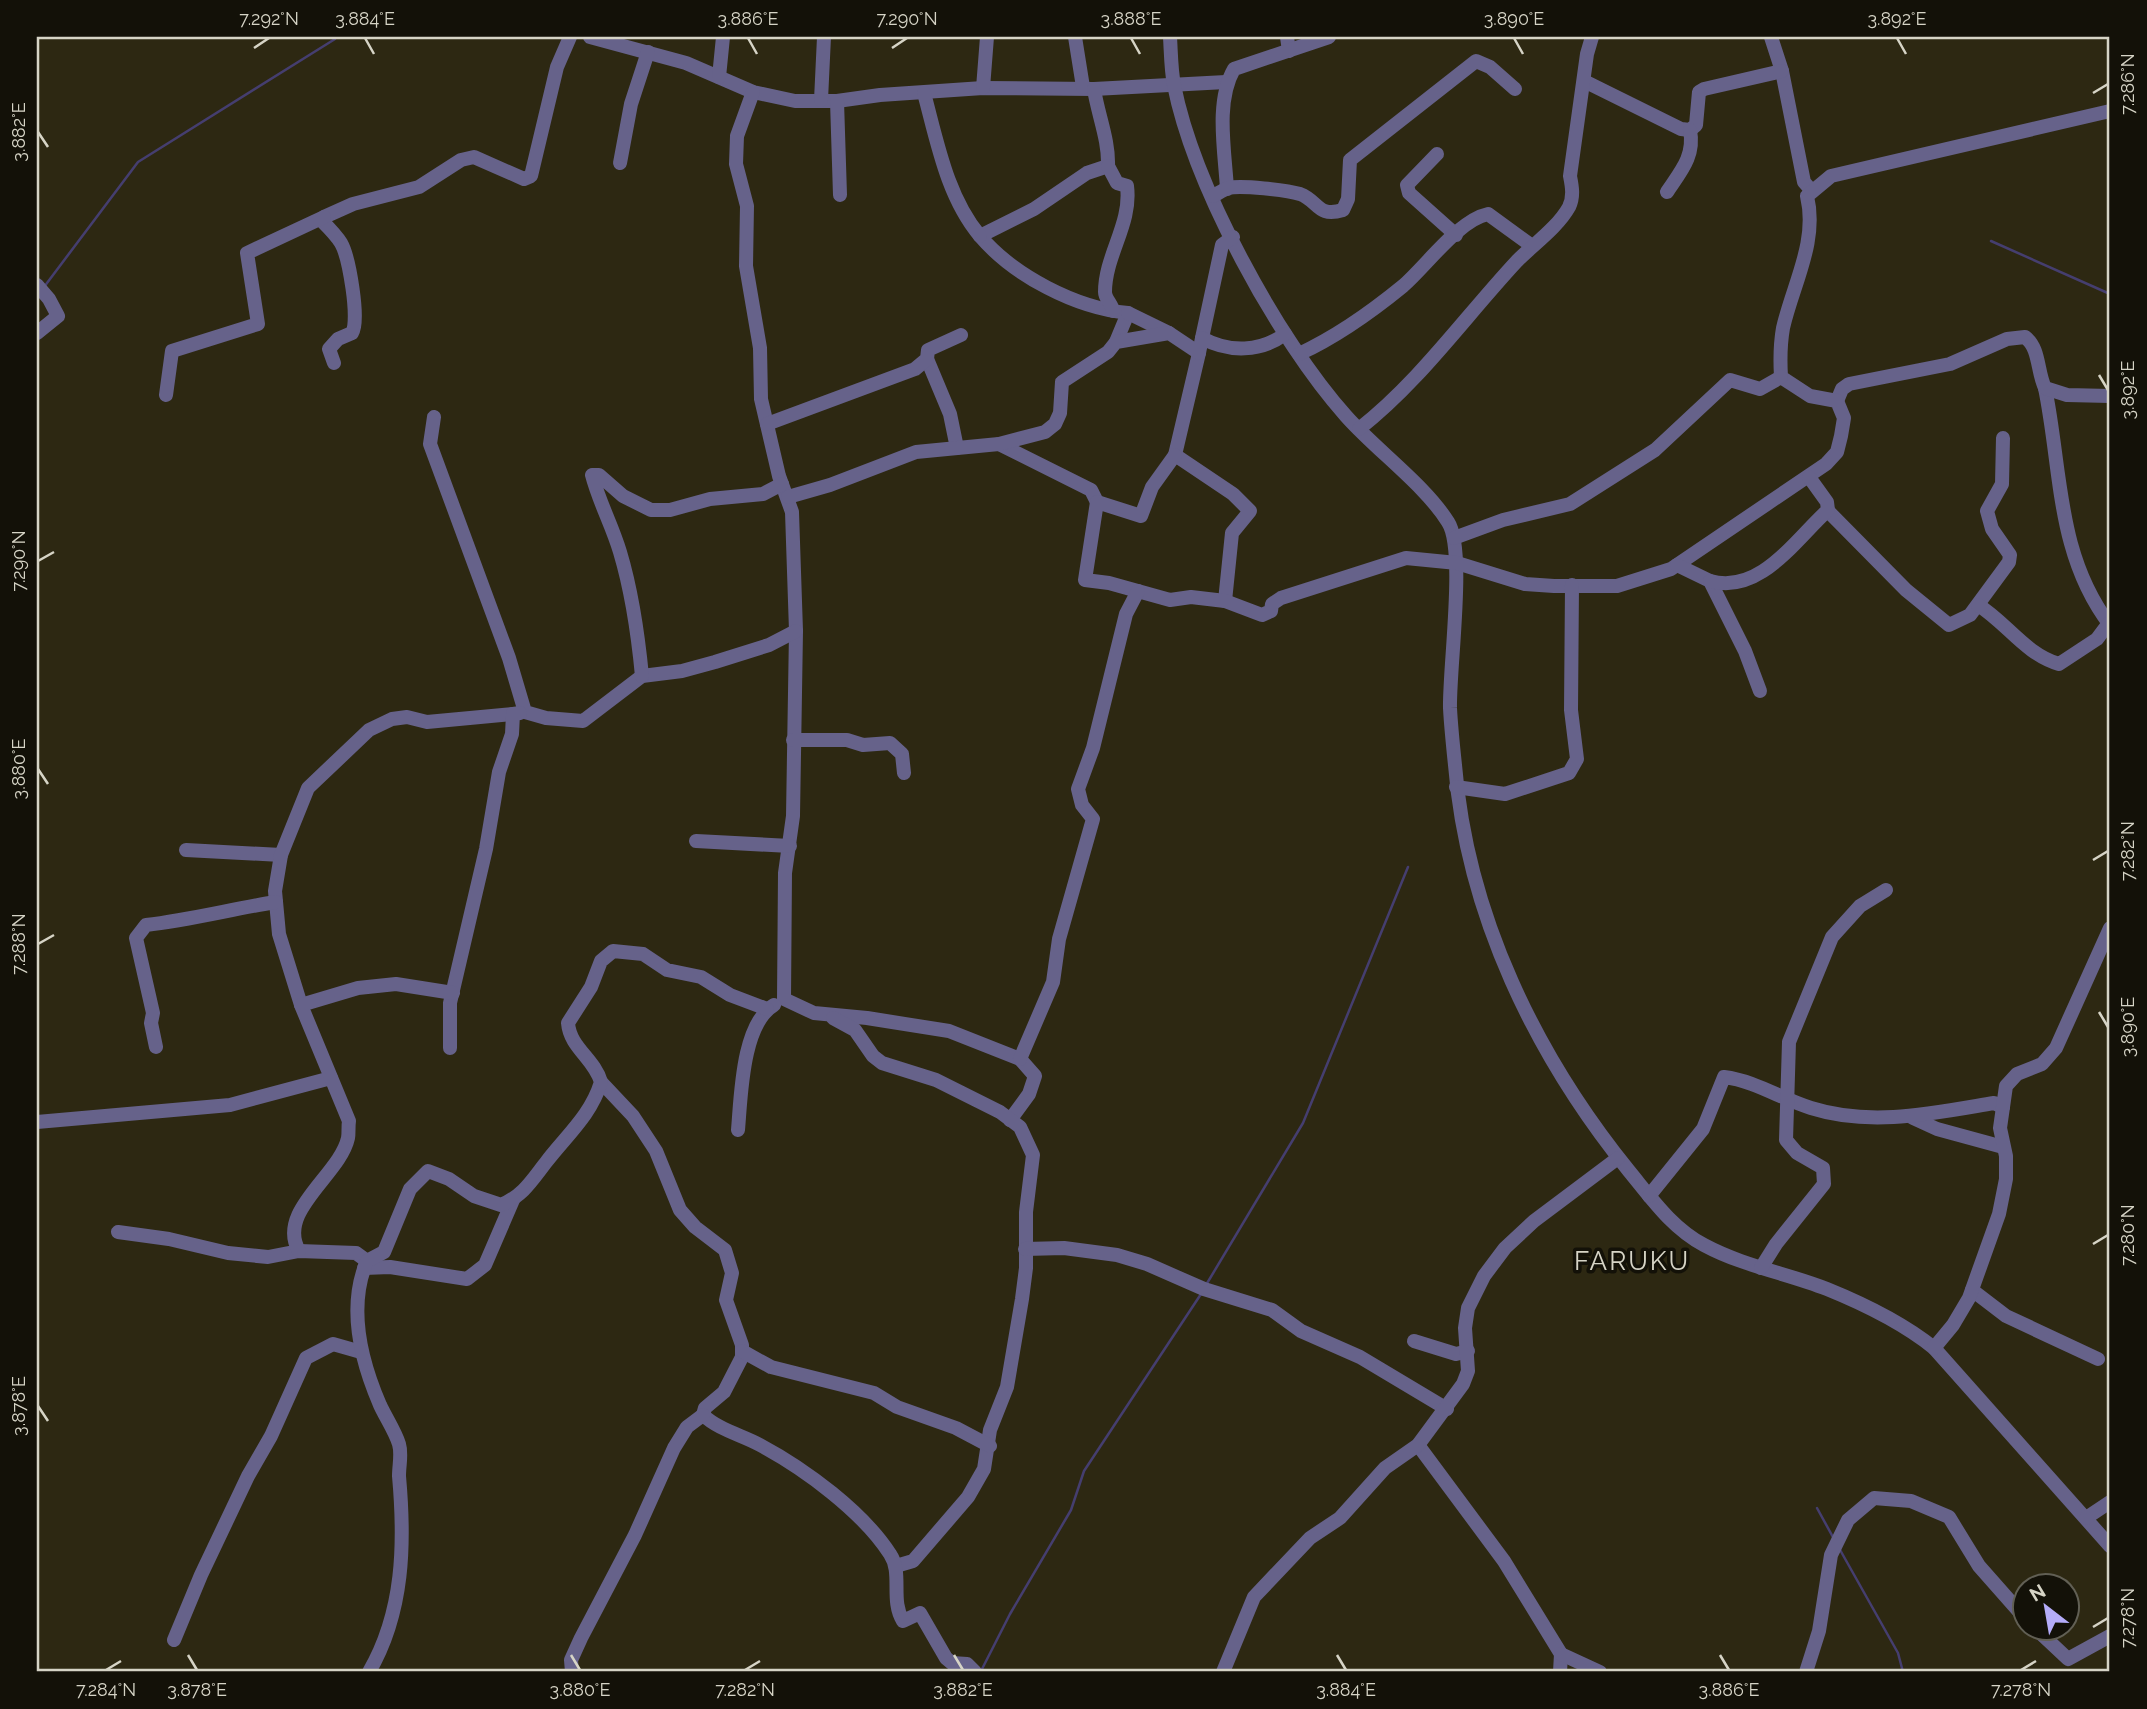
<svg xmlns="http://www.w3.org/2000/svg" width="2147" height="1709" font-family="Raleway,sans-serif">
	<style>
		.lines { fill: none; stroke-linecap: round; stroke-linejoin: round }
		.stream { stroke: #453e6f; stroke-width: 2.5 }
		.minor { stroke: #66628a; stroke-width: 14 }
		.ticks { fill: none; stroke: #d6d4c6; stroke-width: 2.5 }
		.labels { text-anchor: middle; stroke-width: 7; stroke-linejoin: round; paint-order: stroke }
		.quarter-label { font-size: 26px; letter-spacing: 2px; fill: #d6d4c6; stroke: #131108 }
		.neatline { fill: none; stroke: #d6d4c6; stroke-width: 2.5 }
		.ticks-label { font-size: 18px; text-anchor: middle; fill: #d6d4c6 }
	</style>
	<rect width="100%" height="100%" fill="#2d2812"/>
	<g class="lines">
		<g class="stream">
			<path d="M 1991,241 L 2110,294"/>
			<path d="M 44,287 L 138,162 L 335,39"/>
			<path d="M 1206,1285 L 1303,1123 L 1408,867"/>
			<path d="M 1817,1508 L 1834,1539"/>
			<path d="M 1839,1548 L 1898,1653 L 1903,1672"/>
			<path d="M 981,1671 L 1010,1614 L 1071,1510 L 1084,1471 L 1201,1294"/>
		</g>
		<g class="minor">
			<path d="M 590,37 L 686,63 L 753,92 L 795,101 L 837,101 L 880,95 L 983,88 L 1094,89 L 1226,82"/>
			<path d="M 1075,37 L 1083,87"/>
			<path d="M 1170,37 C 1171,53 1171,70 1174,85 C 1194,186 1278,340 1346,416 C 1376,450 1425,485 1448,522 C 1466,549 1449,668 1450,708 C 1451,727 1453,746 1455,765 C 1467,915 1536,1056 1629,1171 C 1652,1199 1672,1228 1704,1245 C 1743,1266 1786,1273 1827,1289 C 1864,1304 1903,1323 1934,1348 L 2110,1546"/>
			<path d="M 1287,37 L 1289,51"/>
			<path d="M 1771,37 L 1782,71 L 1804,182 L 1811,190"/>
			<path d="M 719,77 L 723,37"/>
			<path d="M 1584,81 L 1681,129 L 1690,130 L 1696,125 L 1699,92 L 1704,89 L 1782,71"/>
			<path d="M 983,88 L 987,37"/>
			<path d="M 1094,89 C 1098,115 1109,140 1108,166 L 1087,173 L 1034,209 L 980,236 C 1014,276 1076,308 1128,313 L 1116,342"/>
			<path d="M 753,92 L 737,136 L 736,164 L 747,206 L 746,266 L 760,348 L 761,399 L 779,476 L 792,512 L 796,631 L 793,816 L 785,873 L 784,999 L 814,1013 L 867,1018 L 949,1031 L 1020,1059 L 1035,1076 L 1029,1094 L 1010,1120"/>
			<path d="M 924,93 C 937,141 947,197 980,236"/>
			<path d="M 821,100 L 824,37"/>
			<path d="M 837,101 L 840,195"/>
			<path d="M 1437,154 L 1407,185 L 1409,193 L 1456,235"/>
			<path d="M 620,163 L 631,104 L 648,52"/>
			<path d="M 1108,166 L 1117,183 L 1127,186 C 1132,224 1105,255 1105,292 C 1105,299 1112,304 1113,311"/>
			<path d="M 1227,189 C 1225,152 1215,102 1234,69 L 1329,37"/>
			<path d="M 1667,192 C 1681,171 1695,156 1690,130"/>
			<path d="M 1213,196 C 1217,194 1223,190 1228,188 C 1241,185 1287,190 1300,194 C 1319,201 1317,218 1343,210 L 1348,199 L 1350,160 L 1476,61 L 1490,67 L 1515,89"/>
			<path d="M 37,285 L 49,299 L 58,316 L 37,333"/>
			<path d="M 1128,313 L 1169,333"/>
			<path d="M 1202,338 L 1222,245 L 1233,237"/>
			<path d="M 1199,353 L 1175,455 L 1233,494 L 1250,511 L 1232,533 L 1225,601"/>
			<path d="M 1299,354 C 1338,336 1370,313 1403,286 C 1427,265 1459,220 1488,214 L 1532,246"/>
			<path d="M 927,359 L 950,414 L 957,448"/>
			<path d="M 334,363 L 329,349 L 338,339 L 352,333 C 360,320 349,257 341,243 C 336,235 329,228 323,222 L 324,217 L 353,204 L 419,187 L 461,160 L 474,157 L 524,179 L 531,176 L 557,67 L 570,37"/>
			<path d="M 2045,388 C 2062,471 2056,554 2110,625"/>
			<path d="M 166,395 L 172,351 L 258,324 L 247,253 L 324,217"/>
			<path d="M 1837,401 L 1842,389 L 1849,384 L 1950,364 L 2007,339 L 2025,337 C 2040,348 2037,372 2045,388 L 2067,395 L 2110,396"/>
			<path d="M 434,417 L 430,444 L 509,658 L 525,712 L 546,718 L 583,721 L 642,676 L 682,671 L 715,662 L 769,645 L 796,631"/>
			<path d="M 767,424 L 915,369 L 927,359 L 928,350 L 961,335"/>
			<path d="M 1359,429 C 1420,381 1464,318 1517,261 C 1533,245 1558,227 1569,207 C 1574,197 1572,186 1570,176 L 1587,54 L 1592,37"/>
			<path d="M 999,444 L 1091,490 L 1097,502"/>
			<path d="M 1175,455 L 1152,487 L 1141,516 L 1097,502 L 1085,580 L 1109,583 L 1170,600 L 1191,597 L 1225,601 L 1262,615 L 1271,611 L 1272,604 L 1281,598 L 1406,558 L 1457,563 L 1525,584 L 1554,586 L 1617,586 L 1671,569 L 1826,464 L 1837,452 L 1841,436 L 1844,418 L 1837,401 L 1810,396 L 1781,377 C 1780,360 1780,345 1783,328 C 1793,284 1818,242 1807,196 L 1831,176 L 2110,111"/>
			<path d="M 788,497 L 830,485 L 916,452 L 999,444 L 1045,432 L 1055,424 L 1060,413 L 1062,382 L 1108,352 L 1116,342 L 1169,333 L 1199,353 L 1202,338 C 1229,353 1261,352 1285,334"/>
			<path d="M 1828,511 L 1906,590 L 1949,625 L 1970,615 L 2009,562 L 2010,555 L 1992,529 L 1987,511 L 2002,484 L 2003,438"/>
			<path d="M 1454,538 L 1503,520 L 1570,504 L 1655,450 L 1730,380 L 1760,389 L 1781,377"/>
			<path d="M 1677,565 L 1710,581 L 1745,651 L 1760,691"/>
			<path d="M 1710,581 C 1760,595 1795,540 1828,510 L 1827,502 L 1809,477"/>
			<path d="M 1978,605 C 2007,623 2025,654 2059,664 L 2097,639 L 2109,623"/>
			<path d="M 642,676 C 638,634 632,592 620,552 C 612,525 599,502 592,475 L 599,475 L 623,496 L 651,510 L 670,510 L 710,499 L 763,494 L 782,484"/>
			<path d="M 793,740 L 847,740 L 863,745 L 890,743 L 902,754 L 904,773"/>
			<path d="M 1456,787 L 1505,794 L 1569,773 L 1577,759 L 1571,710 L 1572,585"/>
			<path d="M 696,841 L 790,846"/>
			<path d="M 186,850 L 281,855"/>
			<path d="M 301,1005 L 279,934 L 275,891 L 281,855 L 308,788 L 369,730 L 392,719 L 407,717 L 427,722 L 513,714"/>
			<path d="M 833,1018 L 855,1030 L 873,1056 L 882,1063 L 936,1080 L 1000,1112 L 1020,1127 L 1033,1155 L 1026,1212 L 1026,1268 L 1022,1299 L 1007,1387 L 990,1430 L 984,1469 L 968,1497 L 913,1561 L 896,1566"/>
			<path d="M 156,1047 L 151,1023 L 153,1013 L 136,938 L 146,925 C 190,920 232,909 276,902"/>
			<path d="M 450,1048 L 450,1003 L 486,849 L 499,772 L 512,734 L 513,714 L 520,713"/>
			<path d="M 1020,1059 L 1053,982 L 1059,939 L 1093,819 L 1082,805 L 1078,789 L 1093,748 L 1126,614 L 1138,591"/>
			<path d="M 601,1082 L 633,1116 L 656,1151 L 680,1210 L 695,1227 L 725,1250 L 732,1273 L 726,1300 L 742,1345 L 742,1357 L 724,1392 L 705,1408 L 703,1415 C 719,1430 742,1435 760,1445 C 805,1469 863,1512 890,1554 C 903,1573 890,1600 903,1621 L 920,1613 L 946,1658 L 952,1663 L 967,1664 L 975,1672"/>
			<path d="M 1913,1118 L 1937,1129 L 2003,1147"/>
			<path d="M 37,1122 L 230,1105 L 331,1078"/>
			<path d="M 738,1130 C 741,1096 742,1024 774,1005"/>
			<path d="M 1649,1196 L 1703,1129 L 1724,1077 C 1756,1081 1781,1099 1811,1108 C 1871,1127 1934,1113 1994,1103 L 2003,1107"/>
			<path d="M 118,1232 L 169,1239 L 228,1253 L 268,1257 L 299,1251 L 356,1253 L 367,1261"/>
			<path d="M 1025,1249 L 1064,1248 L 1117,1255 L 1147,1264 L 1204,1289 L 1272,1310 L 1301,1331 L 1360,1357 L 1447,1409"/>
			<path d="M 299,1251 C 276,1211 340,1175 348,1138 C 349,1133 348,1127 349,1121 L 301,1005 L 358,988 L 396,984 L 453,993"/>
			<path d="M 364,1268 L 390,1267 L 467,1279 L 485,1265 L 513,1200"/>
			<path d="M 1761,1268 L 1776,1244 L 1824,1184 L 1823,1168 L 1797,1153 L 1786,1140 L 1789,1042 L 1832,937 L 1860,906 L 1886,890"/>
			<path d="M 1972,1290 L 2006,1316 L 2098,1359"/>
			<path d="M 1414,1341 L 1456,1354 L 1468,1351"/>
			<path d="M 1934,1348 L 1953,1325 L 1969,1298 L 1999,1214 L 2006,1179 L 2006,1156 L 2000,1128 L 2006,1086 L 2017,1074 L 2042,1064 L 2056,1048 L 2110,928"/>
			<path d="M 742,1351 L 771,1367 L 874,1393 L 897,1407 L 956,1428 L 990,1446"/>
			<path d="M 1418,1445 L 1504,1561 L 1561,1654 L 1560,1672"/>
			<path d="M 2086,1518 L 2110,1502"/>
			<path d="M 2035,1628 L 2068,1659 L 2110,1636"/>
			<path d="M 174,1640 L 201,1575 L 248,1476 L 271,1436 L 306,1358 L 333,1344 L 361,1352"/>
			<path d="M 1561,1654 L 1600,1672"/>
			<path d="M 369,1672 C 404,1612 405,1543 399,1476 C 399,1465 402,1454 399,1444 C 395,1431 386,1418 380,1405 C 361,1361 347,1308 367,1261 L 384,1252 L 410,1189 L 428,1171 L 449,1179 L 474,1196 L 501,1205 C 524,1195 532,1180 547,1161 C 567,1135 591,1115 601,1082 C 594,1058 570,1048 568,1023 L 591,987 L 601,961 L 613,951 L 643,954 L 667,970 L 701,977 L 730,995 L 767,1009"/>
			<path d="M 572,1672 L 571,1660 L 581,1638 L 635,1535 L 674,1448 L 687,1427 L 703,1415"/>
			<path d="M 1223,1672 L 1254,1597 L 1310,1538 L 1340,1518 L 1385,1468 L 1418,1445 L 1463,1384 L 1468,1371 L 1465,1328 L 1468,1308 L 1484,1276 L 1505,1248 L 1534,1221 L 1618,1158"/>
			<path d="M 1806,1672 L 1819,1631 L 1831,1555 L 1848,1520 L 1874,1498 L 1911,1501 L 1949,1517 L 1979,1566 L 2024,1617"/>
		</g>
	</g>
	<path class="ticks" d="M 365,38 L 374,54M 748,38 L 757,54M 1131,38 L 1140,54M 1514,38 L 1523,54M 1897,38 L 1906,54M 254,48 L 269,38M 892,48 L 907,38M 2093,93 L 2108,84M 38,132 L 48,147M 2099,375 L 2108,390M 38,561 L 54,552M 38,769 L 48,784M 2093,860 L 2108,851M 38,944 L 54,935M 2099,1012 L 2108,1027M 2093,1244 L 2108,1235M 38,1406 L 48,1421M 2093,1627 L 2108,1618M 188,1655 L 197,1670M 571,1655 L 580,1670M 954,1655 L 963,1670M 1337,1655 L 1346,1670M 1720,1655 L 1729,1670M 106,1670 L 121,1661M 745,1670 L 760,1661M 2021,1670 L 2036,1661"/>
	<g class="labels">
		<g class="quarter-label">
			<text x="1632" y="1270">FARUKU</text>
		</g>
	</g>
	<rect width="2147" height="1709" fill="none" stroke="#131108" stroke-width="77"/>
	<g transform="translate(2046 1607) rotate(329)"><circle r="33" fill="#131108" stroke="#615f54" stroke-width="2"/>
	<path d="M0-5L12 26L0 18L-12 26Z" fill="#b4acf9"/>
	<text y="-10" font-size="19" font-weight="bold" text-anchor="middle" fill="#d6d4c6">N</text>
	</g>
	<rect x="38" y="38" width="2070" height="1632" class="neatline"/>
	<g class="ticks-label">
		<text x="269" y="25">7.292°N</text>
		<text x="365" y="25">3.884°E</text>
		<text x="748" y="25">3.886°E</text>
		<text x="907" y="25">7.290°N</text>
		<text x="1131" y="25">3.888°E</text>
		<text x="1514" y="25">3.890°E</text>
		<text x="1897" y="25">3.892°E</text>
		<text transform="translate(2128 84) rotate(-90)" y="6">7.286°N</text>
		<text transform="translate(19 132) rotate(-90)" y="6">3.882°E</text>
		<text transform="translate(2128 390) rotate(-90)" y="6">3.892°E</text>
		<text transform="translate(19 561) rotate(-90)" y="6">7.290°N</text>
		<text transform="translate(19 769) rotate(-90)" y="6">3.880°E</text>
		<text transform="translate(2128 851) rotate(-90)" y="6">7.282°N</text>
		<text transform="translate(19 944) rotate(-90)" y="6">7.288°N</text>
		<text transform="translate(2128 1027) rotate(-90)" y="6">3.890°E</text>
		<text transform="translate(2128 1235) rotate(-90)" y="6">7.280°N</text>
		<text transform="translate(19 1406) rotate(-90)" y="6">3.878°E</text>
		<text transform="translate(2128 1618) rotate(-90)" y="6">7.278°N</text>
		<text x="106" y="1696">7.284°N</text>
		<text x="197" y="1696">3.878°E</text>
		<text x="580" y="1696">3.880°E</text>
		<text x="745" y="1696">7.282°N</text>
		<text x="963" y="1696">3.882°E</text>
		<text x="1346" y="1696">3.884°E</text>
		<text x="1729" y="1696">3.886°E</text>
		<text x="2021" y="1696">7.278°N</text>
	</g>
</svg>
